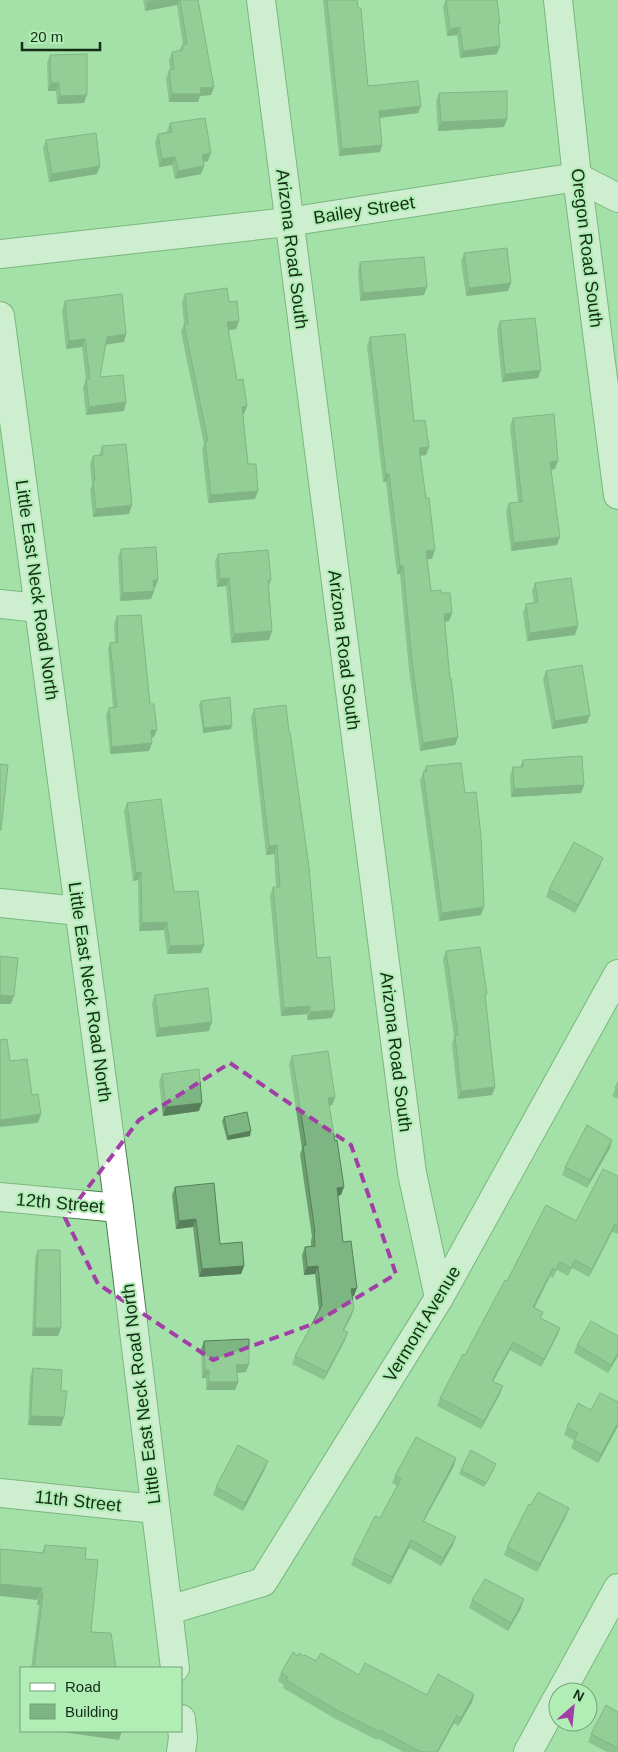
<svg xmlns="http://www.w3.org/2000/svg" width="618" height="1752" font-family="Helvetica,sans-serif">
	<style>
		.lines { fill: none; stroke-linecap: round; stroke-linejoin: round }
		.street-casing { stroke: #48804d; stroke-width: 30 }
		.secondary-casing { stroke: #48804d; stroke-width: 30 }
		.street { stroke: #fff; stroke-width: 28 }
		.secondary { stroke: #fff; stroke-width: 28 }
		.wall { fill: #6c9d70 }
		.shaded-wall { fill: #587f5b }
		.building { fill: #7db682; stroke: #587f5b }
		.marked { fill: none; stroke: #a23fa6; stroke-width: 4; stroke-dasharray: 10 6; stroke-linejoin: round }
		.labels { text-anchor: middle; stroke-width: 4; stroke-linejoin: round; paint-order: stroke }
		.street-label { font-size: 18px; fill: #152d17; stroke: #b1eeb5 }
	</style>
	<rect width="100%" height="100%" fill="#a4e1a8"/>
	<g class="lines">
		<defs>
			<g id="street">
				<path d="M 261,0 L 412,1173 L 439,1298"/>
				<path d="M 558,0 L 577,177 L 618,495"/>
				<path d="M 0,254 L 288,222 L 577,177 L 618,198"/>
				<path d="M 0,604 L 39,608"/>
				<path d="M 0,903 L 79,911"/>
				<path d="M 0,1197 L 119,1208"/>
				<path d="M 0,1493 L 155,1509"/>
				<path d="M 169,1610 L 263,1582 L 439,1298 L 618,974"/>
				<path d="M 561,1692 L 618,1588"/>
				<path d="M 528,1752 L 558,1697"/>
			</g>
			<g id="secondary">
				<path d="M 0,316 L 119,1208 L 175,1668"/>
				<path d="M 181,1719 L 183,1738 L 181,1752"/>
			</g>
		</defs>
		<use href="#street" class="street-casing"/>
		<use href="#secondary" class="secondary-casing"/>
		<use href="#street" class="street"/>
		<use href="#secondary" class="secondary"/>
	</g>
	<g class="wall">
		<path d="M 143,0 L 198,0 L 214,87 L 211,95 L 200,96 L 198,102 L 169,102 L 166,79 L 169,70 L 170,70 L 169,60 L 172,52 L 179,51 L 182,45 L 183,45 L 177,5 L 145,11 Z"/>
		<path d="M 323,0 L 357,0 L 368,86 L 418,113 L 380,118 L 380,152 L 339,156 Z"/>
		<path d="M 446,0 L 497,0 L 500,23 L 498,28 L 497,54 L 460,58 L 457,35 L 447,36 L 443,6 Z"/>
		<path d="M 50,55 L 84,103 L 57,104 L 56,91 L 48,91 L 47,63 Z"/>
		<path d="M 439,93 L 507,119 L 504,127 L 438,131 L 436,101 Z"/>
		<path d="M 170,123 L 208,161 L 203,162 L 204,166 L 201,174 L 175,179 L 172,165 L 159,167 L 155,142 L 158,134 L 167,132 L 167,131 Z"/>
		<path d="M 46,140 L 97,174 L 49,182 L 43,148 Z"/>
		<path d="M 464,253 L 511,283 L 508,291 L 466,296 L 461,261 Z"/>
		<path d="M 360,262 L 424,295 L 360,301 L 358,270 Z"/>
		<path d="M 185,294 L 229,302 L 236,329 L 228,330 L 237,380 L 247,406 L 244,414 L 243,414 L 248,464 L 255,499 L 208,503 L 202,449 L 204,444 L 181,332 L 184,324 L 182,302 Z"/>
		<path d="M 65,301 L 124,342 L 105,344 L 100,377 L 124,411 L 86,415 L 83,387 L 86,379 L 82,347 L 66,349 L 62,310 Z"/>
		<path d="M 500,321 L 538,378 L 502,382 L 497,330 Z"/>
		<path d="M 370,337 L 414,421 L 429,447 L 426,455 L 420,456 L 432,559 L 427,559 L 431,591 L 441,593 L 452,613 L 449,621 L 444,622 L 450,679 L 458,737 L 455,745 L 420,751 L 409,670 L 400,574 L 397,574 L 386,482 L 383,482 L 367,346 Z"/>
		<path d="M 513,418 L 555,469 L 551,470 L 557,545 L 511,551 L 506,511 L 509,503 L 518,502 L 510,426 Z"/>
		<path d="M 102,446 L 129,514 L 93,517 L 90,489 L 92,485 L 90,464 L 93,456 L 99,455 Z"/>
		<path d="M 121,549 L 158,580 L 154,588 L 154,591 L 151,599 L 120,601 L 118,557 Z"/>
		<path d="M 218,554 L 271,580 L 269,586 L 272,631 L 269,640 L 231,643 L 226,586 L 217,587 L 215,562 Z"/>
		<path d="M 535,583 L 575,635 L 527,641 L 523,613 L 526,604 L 534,603 L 532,591 Z"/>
		<path d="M 117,616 L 154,737 L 151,737 L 152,743 L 149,751 L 110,754 L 106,715 L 109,708 L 113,707 L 108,650 L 110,643 L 115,642 L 114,624 Z"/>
		<path d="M 546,671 L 587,723 L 552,729 L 543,679 Z"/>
		<path d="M 201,701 L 231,729 L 203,733 L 199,705 Z"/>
		<path d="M 254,709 L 289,732 L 317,958 L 332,1018 L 307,1020 L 307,1014 L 281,1016 L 270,896 L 273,887 L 276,887 L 274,854 L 266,855 L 251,717 Z"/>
		<path d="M 523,760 L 584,785 L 581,793 L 511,797 L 510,776 L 513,767 L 520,767 Z"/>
		<path d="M 426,766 L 481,915 L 439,921 L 420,780 Z"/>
		<path d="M 127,803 L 174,892 L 204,945 L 201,953 L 167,954 L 164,930 L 139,931 L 138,880 L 133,881 L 124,811 Z"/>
		<path d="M 600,866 L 575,913 L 546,897 L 549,889 Z"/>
		<path d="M 446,951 L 485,998 L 495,1087 L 492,1095 L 458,1099 L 452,1044 L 454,1037 L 443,959 Z"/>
		<path d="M 155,995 L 209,1031 L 156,1037 L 152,1003 Z"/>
		<path d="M 292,1056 L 335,1097 L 332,1105 L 329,1106 L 341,1195 L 338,1196 L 343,1242 L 354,1296 L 352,1296 L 354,1308 L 351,1317 L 344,1330 L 345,1340 L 324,1380 L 292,1364 L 295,1356 L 319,1311 L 315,1274 L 304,1275 L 302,1255 L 305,1247 L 311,1246 L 311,1240 L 312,1237 L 300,1154 L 302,1149 L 289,1064 Z"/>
		<path d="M 162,1074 L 199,1111 L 163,1116 L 159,1082 Z"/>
		<path d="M 618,1082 L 618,1099 L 612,1096 Z"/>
		<path d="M 224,1117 L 250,1136 L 227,1140 L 222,1121 Z"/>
		<path d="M 612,1140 L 610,1148 L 587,1188 L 562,1175 L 565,1167 Z"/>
		<path d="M 618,1176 L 618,1234 L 612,1232 L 589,1277 L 572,1268 L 568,1276 L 557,1270 L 553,1278 L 550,1276 L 534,1307 L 541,1318 L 560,1328 L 557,1336 L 541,1367 L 510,1350 L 493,1381 L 500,1394 L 481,1429 L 437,1406 L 440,1398 L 507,1281 L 576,1221 Z"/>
		<path d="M 175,1187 L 220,1244 L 244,1266 L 241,1274 L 199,1277 L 193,1227 L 176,1229 L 172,1195 Z"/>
		<path d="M 38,1250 L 61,1328 L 58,1336 L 32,1336 L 35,1258 Z"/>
		<path d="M 204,1341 L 246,1372 L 237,1373 L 238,1382 L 235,1390 L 206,1390 L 206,1378 L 202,1378 L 201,1349 Z"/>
		<path d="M 577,1345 L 618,1356 L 608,1373 L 574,1353 Z"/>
		<path d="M 33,1368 L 61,1426 L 28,1425 L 30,1377 Z"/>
		<path d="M 618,1426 L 598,1463 L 571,1448 L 574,1440 L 564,1435 L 567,1427 Z"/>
		<path d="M 454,1466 L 424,1521 L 453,1545 L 441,1566 L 409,1548 L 390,1585 L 351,1565 L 354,1558 L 380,1518 L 397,1486 L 392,1483 L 395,1476 Z"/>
		<path d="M 495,1468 L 484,1487 L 459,1474 L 461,1470 Z"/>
		<path d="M 265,1469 L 243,1511 L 213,1495 L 216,1487 Z"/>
		<path d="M 531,1505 L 569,1508 L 566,1516 L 537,1572 L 504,1555 L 507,1547 Z"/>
		<path d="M 45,1545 L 85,1559 L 91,1632 L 116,1668 L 31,1668 L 39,1605 L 37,1605 L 42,1553 Z"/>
		<path d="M 472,1600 L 521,1608 L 508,1631 L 469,1608 Z"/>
		<path d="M 298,1656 L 304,1656 L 359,1675 L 427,1695 L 474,1694 L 472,1702 L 458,1726 L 454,1723 L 438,1752 L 403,1752 L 377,1738 L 377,1740 L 332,1717 L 283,1688 L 284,1685 L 278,1681 L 281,1673 Z"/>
		<path d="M 618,1712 L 618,1752 L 607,1752 L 588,1742 L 591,1734 Z"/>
	</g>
	<g class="shaded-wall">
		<path d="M 162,0 L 179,0 L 177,5 L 145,11 L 148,2 Z"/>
		<path d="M 460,27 L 457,35 L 447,36 L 450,29 Z"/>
		<path d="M 500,46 L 497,54 L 460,58 L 463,51 Z"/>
		<path d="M 51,83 L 59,83 L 56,91 L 48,91 Z"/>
		<path d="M 214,87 L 211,95 L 200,96 L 198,102 L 169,102 L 172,94 L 200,88 Z"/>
		<path d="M 87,95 L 84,103 L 57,104 L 60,96 Z"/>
		<path d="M 421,106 L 418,113 L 376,118 L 379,111 Z"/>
		<path d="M 507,119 L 504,127 L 438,131 L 441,122 Z"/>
		<path d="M 382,145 L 380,152 L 339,156 L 342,149 Z"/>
		<path d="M 211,153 L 208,161 L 199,163 L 202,155 Z"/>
		<path d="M 175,157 L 172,165 L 159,167 L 162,159 Z"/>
		<path d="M 100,166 L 97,174 L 49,182 L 52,174 Z"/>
		<path d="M 204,166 L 201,174 L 175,179 L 178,171 Z"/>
		<path d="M 511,283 L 508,291 L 466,296 L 469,288 Z"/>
		<path d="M 427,287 L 424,295 L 360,301 L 363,293 Z"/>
		<path d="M 239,321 L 236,329 L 224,331 L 227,322 Z"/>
		<path d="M 126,334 L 124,342 L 104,345 L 107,337 Z"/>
		<path d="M 85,339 L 82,347 L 66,349 L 69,341 Z"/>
		<path d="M 541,370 L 538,378 L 502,382 L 505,374 Z"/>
		<path d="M 126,402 L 124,411 L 86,415 L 89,407 Z"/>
		<path d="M 247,406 L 244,414 L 239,415 L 242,407 Z"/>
		<path d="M 429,447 L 426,455 L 416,456 L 419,448 Z"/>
		<path d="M 558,461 L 555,469 L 548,470 L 550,462 Z"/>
		<path d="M 386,474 L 389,474 L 386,482 L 383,482 Z"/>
		<path d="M 258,491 L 255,499 L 208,503 L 211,495 Z"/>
		<path d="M 132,505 L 129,514 L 93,517 L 96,509 Z"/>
		<path d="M 560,537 L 557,545 L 511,551 L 514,543 Z"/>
		<path d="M 435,550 L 432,559 L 423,559 L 426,551 Z"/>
		<path d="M 403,565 L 400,574 L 397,574 L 400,566 Z"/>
		<path d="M 229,578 L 226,586 L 217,587 L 220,579 Z"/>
		<path d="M 153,580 L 158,580 L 155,588 L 150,588 Z"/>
		<path d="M 154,591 L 151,599 L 120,601 L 123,593 Z"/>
		<path d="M 452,613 L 449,621 L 441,622 L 444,614 Z"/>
		<path d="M 578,626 L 575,635 L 527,641 L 530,633 Z"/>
		<path d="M 272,631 L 269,640 L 231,643 L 234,634 Z"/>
		<path d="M 590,715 L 587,723 L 552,729 L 555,721 Z"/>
		<path d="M 232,725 L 231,729 L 203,733 L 204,728 Z"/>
		<path d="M 151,730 L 157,730 L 154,737 L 148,738 Z"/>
		<path d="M 458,737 L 455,745 L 420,751 L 423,743 Z"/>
		<path d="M 152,743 L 149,751 L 110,754 L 112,747 Z"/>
		<path d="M 584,785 L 581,793 L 511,797 L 514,789 Z"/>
		<path d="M 277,845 L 274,854 L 266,855 L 269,846 Z"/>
		<path d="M 603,858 L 600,866 L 575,913 L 578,905 Z"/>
		<path d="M 141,872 L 138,880 L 133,881 L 136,873 Z"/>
		<path d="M 484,907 L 481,915 L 439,921 L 442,913 Z"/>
		<path d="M 167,922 L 164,930 L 139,931 L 142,923 Z"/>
		<path d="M 204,945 L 201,953 L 167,954 L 170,946 Z"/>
		<path d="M 0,995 L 14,996 L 11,1004 L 0,1004 Z"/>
		<path d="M 310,1006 L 307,1014 L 281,1016 L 284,1008 Z"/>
		<path d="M 335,1010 L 332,1018 L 307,1020 L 310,1012 Z"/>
		<path d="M 212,1022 L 209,1031 L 156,1037 L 159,1028 Z"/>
		<path d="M 495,1087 L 492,1095 L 458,1099 L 461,1091 Z"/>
		<path d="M 335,1097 L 332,1105 L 325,1106 L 328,1098 Z"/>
		<path d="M 202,1103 L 199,1111 L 163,1116 L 166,1107 Z"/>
		<path d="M 41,1114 L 38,1123 L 0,1127 L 0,1120 Z"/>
		<path d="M 251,1131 L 250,1136 L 227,1140 L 228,1136 Z"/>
		<path d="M 612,1140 L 610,1148 L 587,1188 L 590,1180 Z"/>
		<path d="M 344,1187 L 341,1195 L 334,1196 L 337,1188 Z"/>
		<path d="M 196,1219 L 193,1227 L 176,1229 L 179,1221 Z"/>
		<path d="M 615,1224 L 612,1232 L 589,1277 L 592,1269 Z"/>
		<path d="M 244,1266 L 241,1274 L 199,1277 L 202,1269 Z"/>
		<path d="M 318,1266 L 315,1274 L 304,1275 L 307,1267 Z"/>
		<path d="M 553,1268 L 550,1276 L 531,1315 L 533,1307 Z"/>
		<path d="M 357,1288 L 354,1296 L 348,1297 L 351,1289 Z"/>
		<path d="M 354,1308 L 351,1317 L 340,1338 L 343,1330 Z"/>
		<path d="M 35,1328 L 61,1328 L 58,1336 L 32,1336 Z"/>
		<path d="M 560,1328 L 557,1336 L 541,1367 L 544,1359 Z"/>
		<path d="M 348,1332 L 345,1340 L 324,1380 L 327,1372 Z"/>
		<path d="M 513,1342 L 510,1350 L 489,1389 L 492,1381 Z"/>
		<path d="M 618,1353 L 618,1356 L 608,1373 L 611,1365 Z"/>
		<path d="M 249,1364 L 246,1372 L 233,1373 L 236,1365 Z"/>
		<path d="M 205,1370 L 209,1370 L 206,1378 L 202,1378 Z"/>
		<path d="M 209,1382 L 238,1382 L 235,1390 L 206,1390 Z"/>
		<path d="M 503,1386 L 500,1394 L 481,1429 L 484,1421 Z"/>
		<path d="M 31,1416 L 64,1417 L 61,1426 L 28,1425 Z"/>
		<path d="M 618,1423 L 618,1426 L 598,1463 L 601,1454 Z"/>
		<path d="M 456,1458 L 454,1466 L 420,1528 L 423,1521 Z"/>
		<path d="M 268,1461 L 265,1469 L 243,1511 L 245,1503 Z"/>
		<path d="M 569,1508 L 566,1516 L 537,1572 L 540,1564 Z"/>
		<path d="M 456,1537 L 453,1545 L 441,1566 L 443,1558 Z"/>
		<path d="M 411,1540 L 409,1548 L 390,1585 L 392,1577 Z"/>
		<path d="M 0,1584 L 42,1588 L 37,1600 L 0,1596 Z"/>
		<path d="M 41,1593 L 43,1593 L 39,1605 L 37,1605 Z"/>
		<path d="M 524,1599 L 521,1608 L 508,1631 L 511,1623 Z"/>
		<path d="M 474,1694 L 472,1702 L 458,1726 L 461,1718 Z"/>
		<path d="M 457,1715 L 454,1723 L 438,1752 L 437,1752 Z"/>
		<path d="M 54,1731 L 122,1731 L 119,1740 Z"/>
	</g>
	<g class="building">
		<path d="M 148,0 L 162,0 L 148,2 Z"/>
		<path d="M 180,0 L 198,0 L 214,87 L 200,88 L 201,94 L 172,94 L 169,70 L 174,69 L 172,52 L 183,50 L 182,45 L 187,44 Z"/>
		<path d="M 327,0 L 357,0 L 358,7 L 361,9 L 368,86 L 418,81 L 421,106 L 379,111 L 382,145 L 342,149 Z"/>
		<path d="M 446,0 L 497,0 L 500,23 L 498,24 L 500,46 L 463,51 L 460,27 L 450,29 Z"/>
		<path d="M 87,54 L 87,95 L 60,96 L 59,83 L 51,83 L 50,55 Z"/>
		<path d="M 507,91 L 507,119 L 441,122 L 439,93 Z"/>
		<path d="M 205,118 L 211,153 L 202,155 L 204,166 L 178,171 L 175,157 L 162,159 L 158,134 L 172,132 L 170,123 Z"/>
		<path d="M 96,133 L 100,166 L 52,174 L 46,140 Z"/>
		<path d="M 507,248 L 511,283 L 469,288 L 464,253 Z"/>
		<path d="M 424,257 L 427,287 L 363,293 L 360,262 Z"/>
		<path d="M 227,288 L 229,302 L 237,301 L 239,321 L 227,322 L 237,380 L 243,379 L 247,406 L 242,407 L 248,464 L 256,464 L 258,491 L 211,495 L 205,441 L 208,441 L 184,324 L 188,324 L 185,294 Z"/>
		<path d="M 122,294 L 126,334 L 107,337 L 100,377 L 123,375 L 126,402 L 89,407 L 86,379 L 90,379 L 85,339 L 69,341 L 65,301 Z"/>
		<path d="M 535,318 L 541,370 L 505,374 L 500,321 Z"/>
		<path d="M 405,334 L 414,421 L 425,420 L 429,447 L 419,448 L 426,498 L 429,498 L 435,550 L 426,551 L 431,591 L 441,590 L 441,593 L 450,593 L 452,613 L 444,614 L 450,679 L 451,678 L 458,737 L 423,743 L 412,662 L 403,565 L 400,566 L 389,474 L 386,474 L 370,337 Z"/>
		<path d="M 554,414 L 558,461 L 550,462 L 560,537 L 514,543 L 509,503 L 522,502 L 513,418 Z"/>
		<path d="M 126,444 L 132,505 L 96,509 L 93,481 L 95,480 L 93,456 L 103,455 L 102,446 Z"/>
		<path d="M 156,547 L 158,580 L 153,580 L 154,591 L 123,593 L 121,549 Z"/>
		<path d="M 268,550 L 271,580 L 268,581 L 272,631 L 234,634 L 229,578 L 220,579 L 218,554 Z"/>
		<path d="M 571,578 L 578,626 L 530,633 L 526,604 L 538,602 L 535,583 Z"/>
		<path d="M 141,615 L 150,704 L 154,704 L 157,730 L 151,730 L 152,743 L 112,747 L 109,708 L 117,707 L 110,643 L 118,642 L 117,616 Z"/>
		<path d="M 582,665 L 590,715 L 555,721 L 546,671 Z"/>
		<path d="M 230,697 L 232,725 L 204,728 L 201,701 Z"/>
		<path d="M 286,705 L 289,732 L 290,732 L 309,867 L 317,958 L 330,957 L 335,1010 L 310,1012 L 310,1006 L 284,1008 L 273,887 L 280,887 L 277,845 L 269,846 L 254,709 Z"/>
		<path d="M 582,756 L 584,785 L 514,789 L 513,767 L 523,767 L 523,760 Z"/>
		<path d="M 461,763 L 465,793 L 476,792 L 481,836 L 484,907 L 442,913 L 423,772 L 427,771 L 426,766 Z"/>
		<path d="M 0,764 L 8,765 L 1,830 L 0,830 Z"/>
		<path d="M 161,799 L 174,892 L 198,891 L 204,945 L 170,946 L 167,922 L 142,923 L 141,872 L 136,873 L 127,803 Z"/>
		<path d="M 574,842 L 603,858 L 578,905 L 549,889 Z"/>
		<path d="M 480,947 L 487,994 L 485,994 L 495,1087 L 461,1091 L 455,1036 L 458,1035 L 446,951 Z"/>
		<path d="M 0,956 L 18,958 L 14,996 L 0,995 Z"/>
		<path d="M 208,988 L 212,1022 L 159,1028 L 155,995 Z"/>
		<path d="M 7,1039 L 10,1061 L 27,1059 L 32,1095 L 38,1094 L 41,1114 L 0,1120 L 0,1040 Z"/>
		<path d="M 328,1051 L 335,1097 L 328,1098 L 335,1141 L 337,1140 L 344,1187 L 337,1188 L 343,1242 L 351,1241 L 357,1288 L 351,1289 L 354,1308 L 343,1330 L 348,1332 L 327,1372 L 295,1356 L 322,1305 L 318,1266 L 307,1267 L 305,1247 L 315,1246 L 314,1232 L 315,1232 L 303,1146 L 306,1145 L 292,1056 Z"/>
		<path d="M 199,1069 L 202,1103 L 166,1107 L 162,1074 Z"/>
		<path d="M 618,1082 L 618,1089 L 615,1088 Z"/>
		<path d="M 247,1112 L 251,1131 L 228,1136 L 224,1117 Z"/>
		<path d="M 587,1125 L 612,1140 L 590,1180 L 565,1167 Z"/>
		<path d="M 603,1169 L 618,1176 L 618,1225 L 615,1224 L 592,1269 L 575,1260 L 571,1268 L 560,1262 L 556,1270 L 553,1268 L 533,1307 L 543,1312 L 540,1318 L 560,1328 L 544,1359 L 513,1342 L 492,1381 L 503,1386 L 484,1421 L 440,1398 L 463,1354 L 465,1355 L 505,1280 L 507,1281 L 546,1205 L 576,1221 Z"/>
		<path d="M 214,1183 L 220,1244 L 242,1242 L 244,1266 L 202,1269 L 196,1219 L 179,1221 L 175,1187 Z"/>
		<path d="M 38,1250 L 60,1250 L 61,1328 L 35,1328 Z"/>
		<path d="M 591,1321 L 618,1336 L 618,1353 L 611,1365 L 577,1345 Z"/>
		<path d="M 249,1339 L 249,1364 L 236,1365 L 238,1382 L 209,1382 L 209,1370 L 205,1370 L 204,1341 Z"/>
		<path d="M 33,1368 L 62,1370 L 61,1391 L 67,1391 L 64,1417 L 31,1416 Z"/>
		<path d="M 600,1393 L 618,1402 L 618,1423 L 601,1454 L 574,1440 L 578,1433 L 567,1427 L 578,1403 L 591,1410 Z"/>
		<path d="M 416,1437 L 456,1458 L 423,1521 L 456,1537 L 443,1558 L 411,1540 L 392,1577 L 354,1558 L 375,1516 L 380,1518 L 401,1479 L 395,1476 Z"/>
		<path d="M 238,1445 L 268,1461 L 245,1503 L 216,1487 Z"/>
		<path d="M 471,1450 L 496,1464 L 486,1483 L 461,1470 Z"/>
		<path d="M 538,1492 L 569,1508 L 540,1564 L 507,1547 L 529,1504 L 531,1505 Z"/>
		<path d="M 45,1545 L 86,1548 L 85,1559 L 98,1560 L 91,1632 L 111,1633 L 116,1668 L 34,1668 L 43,1593 L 41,1593 L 42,1588 L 0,1584 L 0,1549 L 44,1553 Z"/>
		<path d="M 485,1579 L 524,1599 L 511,1623 L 472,1600 Z"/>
		<path d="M 293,1652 L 298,1656 L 299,1653 L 304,1656 L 305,1655 L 316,1661 L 321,1653 L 359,1675 L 365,1663 L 427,1695 L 438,1674 L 474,1694 L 461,1718 L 457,1715 L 437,1752 L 421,1752 L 380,1730 L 380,1732 L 335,1709 L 286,1680 L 288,1677 L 281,1673 Z"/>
		<path d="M 606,1705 L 618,1712 L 618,1748 L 591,1734 Z"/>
	</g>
	<path d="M0 0H618V1752H0ZM 230,1063 L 351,1145 L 396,1274 L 313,1324 L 213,1360 L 98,1284 L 65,1218 L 139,1120 Z" fill="#a4e1a8" fill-opacity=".55" fill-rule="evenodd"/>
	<path class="marked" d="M 230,1063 L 351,1145 L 396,1274 L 313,1324 L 213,1360 L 98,1284 L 65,1218 L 139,1120 Z"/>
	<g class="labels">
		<g class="street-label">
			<text transform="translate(364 210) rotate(-9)" y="6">Bailey Street</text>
			<text transform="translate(587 248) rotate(83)" y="6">Oregon Road South</text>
			<text transform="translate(292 249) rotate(83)" y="6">Arizona Road South</text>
			<text transform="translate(37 590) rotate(82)" y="6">Little East Neck Road North</text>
			<text transform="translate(344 650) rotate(83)" y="6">Arizona Road South</text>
			<text transform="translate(90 992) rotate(82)" y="6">Little East Neck Road North</text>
			<text transform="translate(396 1052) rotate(83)" y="6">Arizona Road South</text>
			<text transform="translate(60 1203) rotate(5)" y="6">12th Street</text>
			<text transform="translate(422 1324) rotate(-59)" y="6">Vermont Avenue</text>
			<text transform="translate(141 1394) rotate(-97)" y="6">Little East Neck Road North</text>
			<text transform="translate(78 1501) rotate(6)" y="6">11th Street</text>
		</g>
	</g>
	<rect x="20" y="1667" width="162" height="65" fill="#b1eeb5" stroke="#73a176"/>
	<rect x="30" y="1683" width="25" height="8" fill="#ffffff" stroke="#73a176"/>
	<text x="65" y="1692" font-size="15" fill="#152d17">Road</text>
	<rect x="30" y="1704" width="25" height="15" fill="#7db682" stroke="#73a176"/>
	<text x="65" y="1717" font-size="15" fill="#152d17">Building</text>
	<g transform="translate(573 1707) rotate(27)"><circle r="24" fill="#b1eeb5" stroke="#73a176"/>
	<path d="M0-4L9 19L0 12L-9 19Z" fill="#a23fa6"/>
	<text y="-8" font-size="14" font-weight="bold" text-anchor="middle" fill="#152d17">N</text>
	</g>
	<path d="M22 42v8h78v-8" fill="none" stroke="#152d17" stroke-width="2.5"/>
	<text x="30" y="42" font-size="15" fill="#152d17" stroke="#b1eeb5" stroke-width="4" paint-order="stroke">20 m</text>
</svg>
